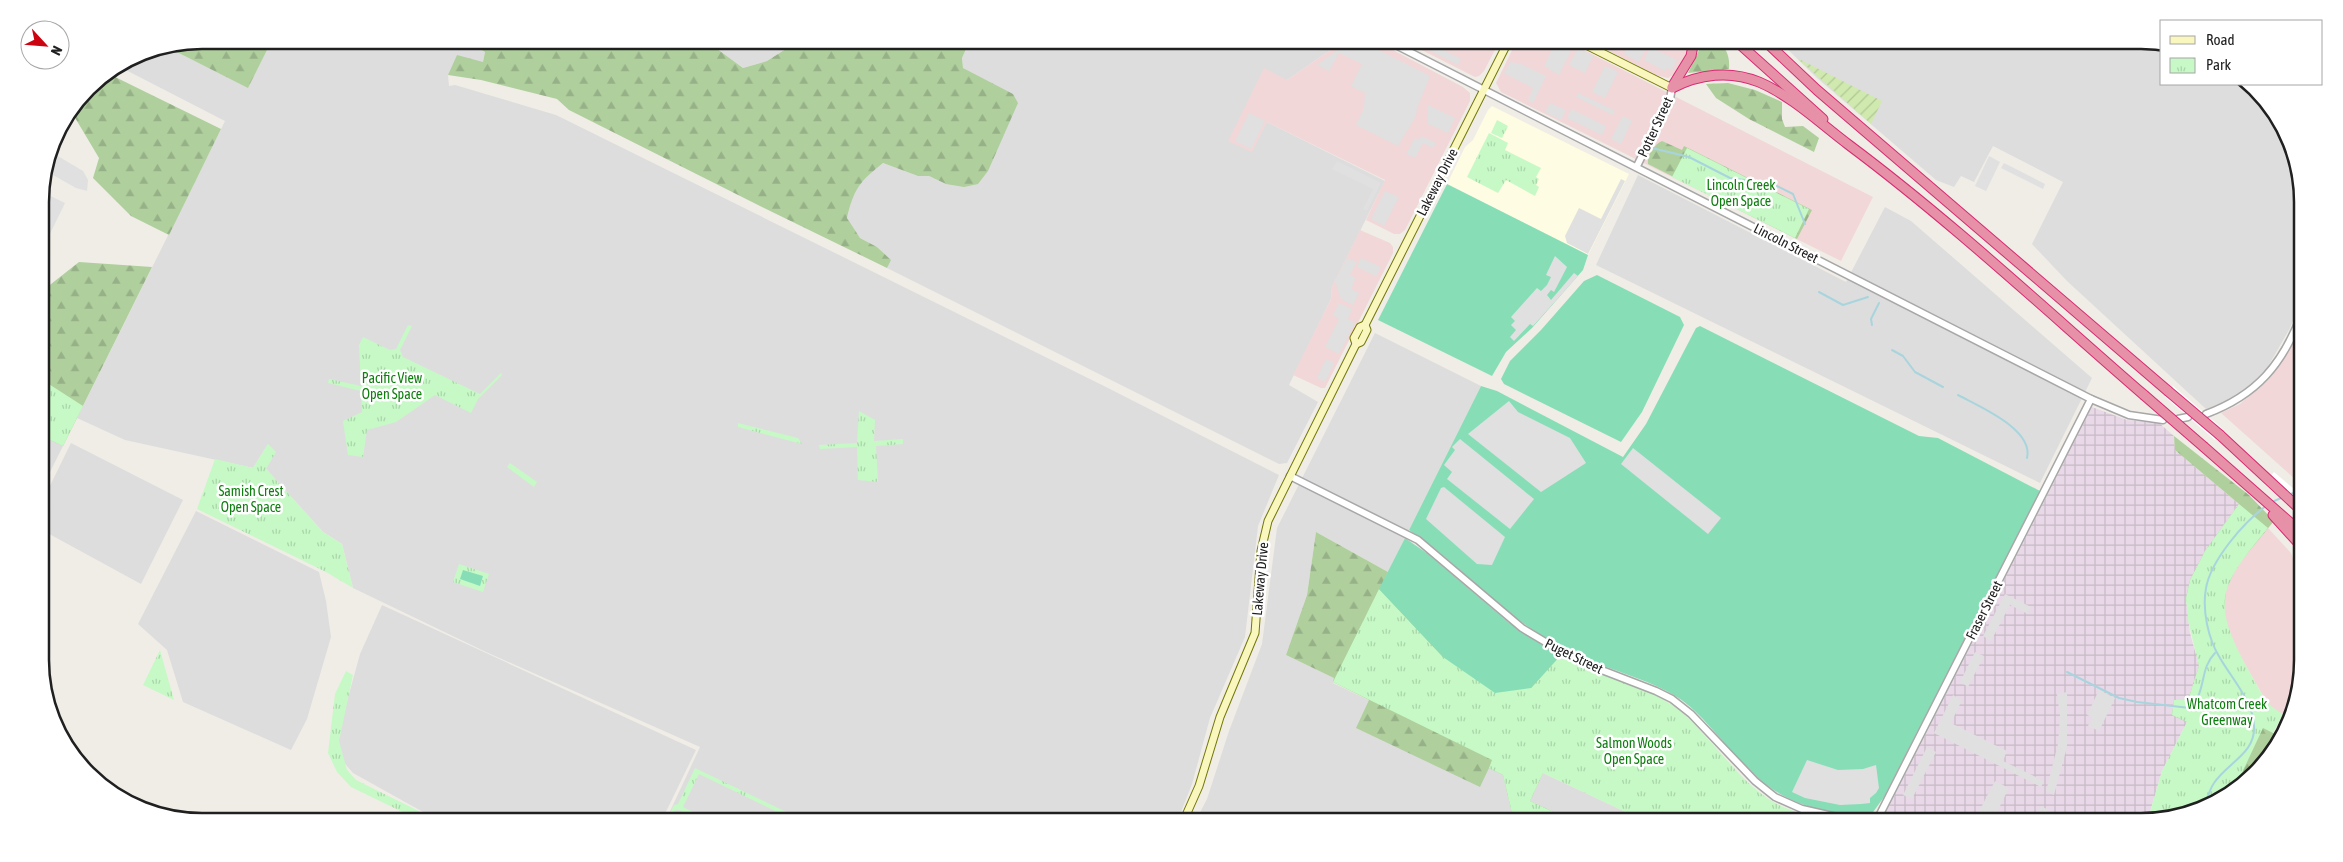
<svg xmlns="http://www.w3.org/2000/svg" width="2343" height="862" font-family="'Asap Condensed',sans-serif">
	<style>
		.residential { fill: #dedddd }
		.commercial { fill: #f1d7d8 }
		.industrial { fill: url(#industrial-grid) }
		.education { fill: #fefce2 }
		.forest { fill: url(#forest-firs) }
		.park { fill: url(#park-tufts) }
		.garden { fill: url(#garden-furrows) }
		.pitch { fill: #87deb6 }
		.parking { fill: #e0e0e0 }
		.pier { fill: #fff }
		.lines { fill: none; stroke-linecap: round; stroke-linejoin: round }
		.stream { stroke: #a8d5dd; stroke-width: 2 }
		.tertiary-casing { stroke: #a7a7a7; stroke-width: 9 }
		.secondary-casing { stroke: #737707; stroke-width: 9 }
		.motorway-casing { stroke: #d82a72; stroke-width: 11 }
		.tertiary { stroke: #fff; stroke-width: 6 }
		.secondary { stroke: #f9f7bd; stroke-width: 7 }
		.motorway { stroke: #e691a7; stroke-width: 9 }
		.motorway-bridge-casing { stroke: #d82a72; stroke-width: 11; stroke-linecap: butt }
		.motorway-bridge { stroke: #e691a7; stroke-width: 9 }
		.labels { text-anchor: middle; stroke-width: 5; stroke-linejoin: round; paint-order: stroke }
		.street-label { font-size: 14px; fill: #202020; stroke: #fff }
		.park-label { font-size: 14px; fill: #0e7e0f; stroke: #fff }
		.rim { fill: none; stroke: #202020; stroke-width: 2.5 }
	</style>
	<defs>
		<pattern id="industrial-grid" width="8" height="8" patternUnits="userSpaceOnUse" patternTransform="scale(1.25)"><rect width="8" height="8" fill="#e9d9e8"/><path d="M0 4h8M4 0v8" fill="none" stroke="#c8bac7"/></pattern>
		<pattern id="forest-firs" width="22" height="20" patternUnits="userSpaceOnUse" patternTransform="scale(1.25)"><rect width="22" height="20" fill="#afcf9d"/><path d="M5 1l3.5 6h-7zM16 11l3.5 6h-7z" fill="#96b187"/></pattern>
		<pattern id="park-tufts" width="24" height="20" patternUnits="userSpaceOnUse" patternTransform="scale(1.25)"><rect width="24" height="20" fill="#c6f9c6"/><path d="M3 7l-1-3M5 7V3M7 7l1-3M15 17l-1-3M17 17v-4M19 17l1-3" fill="none" stroke="#aad5aa"/></pattern>
		<pattern id="garden-furrows" width="10" height="10" patternUnits="userSpaceOnUse" patternTransform="scale(1.25)"><rect width="10" height="10" fill="#cfe9ae"/><path d="M-1 1l2-2M0 10L10 0M9 11l2-2" fill="none" stroke="#b1c895"/></pattern>
	</defs>
	<rect width="100%" height="100%" fill="#f0ede7"/>
	<g class="residential">
		<path d="M 272,40 L 465,40 L 485,52 L 483,63 L 448,75 L 449,86 L 455,85 L 556,115 L 1106,387 L 1279,475 L 1258,526 L 1245,637 L 1210,718 L 1192,784 L 1177,822 L 665,822 L 700,747 L 486,652 L 353,588 L 342,544 L 323,532 L 266,469 L 268,444 L 253,468 L 125,440 L 77,418 L 225,121 L 118,66 L 140,52 L 167,47 L 248,87 Z"/>
		<path d="M 705,40 L 800,40 L 767,61 L 743,68 Z"/>
		<path d="M 970,40 L 1345,40 L 1287,80 L 1267,122 L 1385,181 L 1332,287 L 1331,299 L 1289,385 L 1318,402 L 1287,463 L 1279,464 L 887,268 L 890,260 L 877,247 L 860,238 L 854,231 L 847,218 L 854,190 L 867,175 L 883,163 L 918,176 L 929,176 L 946,184 L 987,82 L 963,68 L 962,58 Z"/>
		<path d="M 1778,40 L 2141,40 L 2162,43 L 2162,84 L 2246,84 L 2263,95 L 2291,140 L 2302,180 L 2302,298 L 2290,328 L 2266,370 L 2248,390 L 2236,398 L 2206,409 L 2067,281 L 2032,244 L 2063,182 L 1993,146 L 1974,182 L 1961,176 L 1954,187 L 1936,180 L 1817,78 Z"/>
		<path d="M 1638,175 L 1846,282 L 1885,207 L 1911,221 L 2092,378 L 2040,483 L 1596,265 Z"/>
		<path d="M 1375,333 L 1481,386 L 1388,572 L 1316,532 L 1307,595 L 1286,655 L 1335,678 L 1333,683 L 1493,760 L 1503,775 L 1514,822 L 1195,822 L 1207,799 L 1229,731 L 1262,644 L 1277,528 Z"/>
		<path d="M 42,436 L 63,446 L 42,488 Z"/>
		<path d="M 71,443 L 183,500 L 141,584 L 42,530 L 42,502 Z"/>
		<path d="M 196,511 L 319,572 L 326,601 L 331,637 L 307,719 L 291,750 L 183,702 L 167,650 L 138,624 Z"/>
		<path d="M 382,605 L 696,750 L 661,822 L 441,822 L 353,773 L 340,758 L 337,738 L 360,654 Z"/>
		<path d="M 1543,773 L 1647,822 L 1561,822 L 1563,818 L 1530,801 Z"/>
	</g>
	<g class="commercial">
		<path d="M 1345,40 L 1374,40 L 1463,87 L 1470,93 L 1470,101 L 1405,230 L 1400,234 L 1394,234 L 1366,220 L 1385,180 L 1267,122 L 1252,152 L 1228,141 L 1264,68 L 1287,80 Z"/>
		<path d="M 1402,40 L 1500,40 L 1484,71 L 1479,76 L 1475,77 Z"/>
		<path d="M 1517,40 L 1564,40 L 1873,197 L 1841,261 L 1501,92 L 1496,83 Z"/>
		<path d="M 1588,40 L 1687,40 L 1691,45 L 1679,71 L 1668,78 L 1655,75 Z"/>
		<path d="M 1360,230 L 1390,243 L 1393,247 L 1393,253 L 1325,388 L 1321,388 L 1293,375 L 1331,299 L 1332,287 Z"/>
		<path d="M 2302,328 L 2302,480 L 2296,480 L 2221,413 L 2240,404 L 2271,376 Z"/>
		<path d="M 2268,528 L 2291,553 L 2303,583 L 2303,660 L 2295,712 L 2291,718 L 2270,708 L 2234,645 L 2226,623 L 2224,612 L 2226,591 L 2230,579 L 2237,566 Z"/>
	</g>
	<path class="industrial" d="M 2092,407 L 2127,420 L 2158,422 L 2174,436 L 2175,450 L 2239,504 L 2205,551 L 2186,598 L 2190,633 L 2199,666 L 2188,700 L 2187,722 L 2162,771 L 2147,822 L 1881,822 Z"/>
	<path class="education" d="M 1492,106 L 1629,174 L 1588,255 L 1447,184 L 1465,147 L 1473,140 L 1488,110 Z"/>
	<g class="forest">
		<path d="M 202,40 L 272,40 L 248,88 L 167,47 Z"/>
		<path d="M 465,40 L 705,40 L 743,68 L 767,61 L 800,40 L 970,40 L 962,58 L 963,68 L 1013,94 L 1018,103 L 988,171 L 978,184 L 964,187 L 946,184 L 929,176 L 918,176 L 883,163 C 859,182 854,189 847,218 L 860,238 L 877,247 L 891,260 L 887,268 L 758,205 L 569,110 L 557,99 L 481,80 L 448,75 L 457,55 L 483,62 L 485,52 Z"/>
		<path d="M 1701,40 L 1719,40 C 1727,50 1730,57 1729,69 L 1688,73 L 1699,50 Z"/>
		<path d="M 107,73 L 221,129 L 169,235 L 131,216 L 93,178 L 99,158 L 71,111 L 95,80 Z"/>
		<path d="M 1728,83 L 1755,90 L 1782,102 L 1782,119 L 1785,127 L 1803,126 L 1819,138 L 1814,152 L 1749,119 L 1716,98 L 1706,84 Z"/>
		<path d="M 1662,141 L 1682,150 L 1684,146 L 1812,210 L 1797,239 L 1648,164 C 1647,154 1654,145 1662,141 Z"/>
		<path d="M 79,262 L 152,267 L 63,446 L 42,436 L 41,286 L 46,288 Z"/>
		<path d="M 2174,436 L 2249,495 L 2274,521 L 2237,566 L 2226,590 L 2224,612 L 2226,623 L 2234,645 L 2273,733 L 2281,737 C 2278,744 2275,751 2270,758 C 2247,793 2189,822 2147,822 L 2230,743 L 2172,715 L 2174,700 L 2188,700 L 2199,666 L 2186,598 L 2190,580 L 2205,551 L 2239,504 L 2175,450 Z"/>
		<path d="M 1316,532 L 1388,572 L 1380,589 L 1540,644 L 1587,669 L 1630,685 L 1543,773 L 1530,801 L 1564,817 L 1561,822 L 1514,822 L 1503,775 L 1489,768 L 1480,787 L 1356,728 L 1369,700 L 1333,682 L 1334,678 L 1286,655 L 1307,595 Z"/>
	</g>
	<g class="park">
		<path d="M 1497,120 L 1508,126 L 1502,138 L 1491,133 Z"/>
		<path d="M 1489,133 L 1508,143 L 1505,150 L 1541,168 L 1536,177 L 1539,179 L 1536,185 L 1539,187 L 1535,196 L 1506,180 L 1498,193 L 1467,177 Z"/>
		<path d="M 1687,148 L 1809,209 L 1795,238 L 1672,177 Z"/>
		<path d="M 408,325 L 412,326 L 400,350 L 403,357 L 480,394 L 501,373 L 502,375 L 478,399 L 471,413 L 435,395 L 396,422 L 367,430 L 363,457 L 348,455 L 343,421 L 362,412 L 361,391 L 328,383 L 329,379 L 361,386 L 359,345 L 363,337 L 390,350 L 396,349 Z"/>
		<path d="M 41,379 L 83,406 L 63,446 L 42,436 Z"/>
		<path d="M 859,411 L 875,420 L 874,441 L 903,439 L 903,444 L 876,446 L 878,482 L 858,480 L 857,447 L 820,449 L 819,445 L 857,443 Z"/>
		<path d="M 738,423 L 798,438 L 802,444 L 738,427 Z"/>
		<path d="M 268,444 L 276,452 L 266,469 L 323,532 L 342,544 L 353,588 L 326,572 L 197,509 L 215,459 L 253,468 Z"/>
		<path d="M 510,463 L 537,482 L 534,487 L 507,467 Z"/>
		<path d="M 2239,504 L 2268,528 C 2217,589 2211,602 2250,673 C 2260,690 2265,705 2283,714 L 2273,733 L 2263,728 L 2233,792 L 2194,813 L 2147,822 L 2162,771 L 2187,722 L 2172,715 L 2174,700 L 2188,700 L 2199,666 L 2188,620 L 2186,598 L 2190,580 L 2205,551 Z"/>
		<path d="M 459,564 L 489,574 L 483,592 L 453,582 Z"/>
		<path d="M 1379,589 L 1443,657 L 1531,688 L 1560,656 C 1595,673 1641,684 1672,705 C 1689,716 1702,733 1716,748 C 1735,769 1755,794 1781,806 C 1799,814 1818,818 1836,822 L 1647,822 L 1543,773 L 1530,801 L 1564,817 L 1561,822 L 1514,822 L 1503,775 L 1489,768 L 1492,760 L 1333,682 Z"/>
		<path d="M 160,650 L 174,700 L 143,685 Z"/>
		<path d="M 346,671 L 353,675 L 339,741 L 347,770 L 356,780 L 441,822 L 423,822 L 351,787 L 337,772 L 328,753 L 335,694 Z"/>
		<path d="M 695,768 L 807,822 L 798,822 L 699,774 L 683,807 L 709,820 L 708,822 L 679,810 L 674,811 L 669,822 L 666,822 L 674,805 L 678,804 Z"/>
	</g>
	<path class="garden" d="M 1797,58 L 1882,101 L 1871,124 Z"/>
	<g class="pitch">
		<path d="M 1447,184 L 1588,255 L 1583,270 L 1532,328 L 1506,352 L 1492,376 L 1378,320 Z"/>
		<path d="M 1597,275 L 1680,317 L 1684,325 L 1642,412 L 1621,442 L 1504,384 L 1501,379 L 1510,361 L 1541,330 L 1584,281 Z"/>
		<path d="M 1700,326 L 1919,436 L 1938,438 L 2040,491 L 1884,797 L 1868,819 C 1811,808 1783,806 1740,761 C 1720,740 1702,713 1677,697 C 1651,681 1621,673 1593,662 C 1575,655 1558,646 1542,636 C 1494,606 1456,561 1409,530 L 1481,386 L 1497,391 L 1623,457 L 1646,424 L 1696,328 Z"/>
		<path d="M 1405,538 L 1428,554 L 1508,622 L 1560,656 L 1531,688 L 1495,693 L 1443,657 L 1379,589 Z"/>
		<path d="M 463,570 L 483,576 L 480,586 L 460,579 Z"/>
	</g>
	<g class="parking">
		<path d="M 1351,40 L 1359,40 L 1430,76 L 1417,108 L 1416,116 L 1398,146 L 1356,125 L 1364,108 L 1365,93 L 1351,86 L 1362,64 L 1339,53 L 1329,71 L 1317,65 Z"/>
		<path d="M 1410,40 L 1440,40 L 1437,47 L 1461,59 L 1458,65 Z"/>
		<path d="M 1631,41 L 1646,48 L 1639,62 L 1624,54 Z"/>
		<path d="M 1555,43 L 1571,51 L 1559,75 L 1544,66 Z"/>
		<path d="M 1650,47 L 1677,60 L 1672,70 L 1667,68 L 1665,71 L 1644,60 Z"/>
		<path d="M 1578,48 L 1593,56 L 1585,73 L 1569,65 Z"/>
		<path d="M 1510,62 L 1521,64 L 1546,76 L 1533,103 L 1528,100 L 1533,88 L 1504,73 Z"/>
		<path d="M 1605,66 L 1618,72 L 1605,98 L 1592,92 Z"/>
		<path d="M 1578,93 L 1615,111 L 1613,115 L 1576,97 Z"/>
		<path d="M 1550,103 L 1566,110 L 1561,120 L 1545,112 Z"/>
		<path d="M 1428,105 L 1455,118 L 1448,133 L 1428,124 L 1427,109 Z"/>
		<path d="M 1571,109 L 1606,126 L 1602,135 L 1567,118 Z"/>
		<path d="M 1249,113 L 1265,121 L 1251,149 L 1235,141 Z"/>
		<path d="M 1623,116 L 1632,121 L 1621,144 L 1611,139 Z"/>
		<path d="M 1421,136 L 1436,143 L 1433,148 L 1423,143 L 1415,158 L 1406,154 L 1415,138 L 1419,140 Z"/>
		<path d="M 51,152 L 83,171 L 88,180 L 87,191 L 76,188 L 46,171 Z"/>
		<path d="M 1989,156 L 2000,162 L 1986,191 L 1975,186 Z"/>
		<path d="M 1337,161 L 1381,183 L 1367,211 L 1363,209 L 1373,189 L 1332,169 Z"/>
		<path d="M 2004,163 L 2045,184 L 2043,189 L 2001,168 Z"/>
		<path d="M 1621,179 L 1625,181 L 1588,254 L 1567,243 L 1565,236 L 1579,208 L 1601,219 Z"/>
		<path d="M 40,191 L 65,203 L 41,252 Z"/>
		<path d="M 1385,191 L 1399,197 L 1384,226 L 1371,219 Z"/>
		<path d="M 1555,256 L 1567,267 L 1554,292 L 1551,290 L 1547,295 L 1551,300 L 1574,273 L 1578,276 L 1533,326 L 1530,324 L 1514,341 L 1510,337 L 1516,330 L 1511,325 L 1515,321 L 1511,317 L 1537,288 L 1541,291 L 1547,285 L 1551,277 L 1546,275 Z"/>
		<path d="M 1347,258 L 1357,262 L 1350,275 L 1356,278 L 1351,289 L 1359,293 L 1353,305 L 1341,299 L 1335,281 Z"/>
		<path d="M 1361,258 L 1381,267 L 1376,276 L 1357,267 Z"/>
		<path d="M 1339,303 L 1352,309 L 1348,319 L 1355,323 L 1339,354 L 1325,347 L 1339,319 L 1333,315 Z"/>
		<path d="M 1326,359 L 1334,363 L 1325,382 L 1317,378 Z"/>
		<path d="M 1509,401 L 1518,412 L 1570,438 L 1586,463 L 1541,492 L 1468,434 Z"/>
		<path d="M 1460,439 L 1534,499 L 1510,529 L 1447,479 L 1452,472 L 1444,465 L 1455,450 L 1452,447 Z"/>
		<path d="M 1633,448 L 1721,518 L 1708,534 L 1621,464 Z"/>
		<path d="M 1444,487 L 1505,537 L 1492,565 L 1477,564 L 1426,519 L 1441,488 Z"/>
		<path d="M 2005,594 L 2031,607 L 2028,614 L 2010,605 L 1991,641 L 1983,636 Z"/>
		<path d="M 1975,652 L 1984,656 L 1968,687 L 1960,682 Z"/>
		<path d="M 2099,690 L 2115,698 L 2099,731 L 2088,726 L 2092,717 L 2087,715 Z"/>
		<path d="M 2067,692 L 2067,747 L 2054,795 L 2046,791 L 2058,744 L 2060,716 L 2057,694 Z"/>
		<path d="M 1953,695 L 1962,700 L 1951,723 L 2007,751 L 2003,761 L 2044,781 L 2041,787 L 1934,733 Z"/>
		<path d="M 1927,747 L 1936,752 L 1912,799 L 1903,795 Z"/>
		<path d="M 1807,760 L 1838,770 L 1863,769 L 1876,765 L 1879,788 L 1876,793 L 1870,798 L 1870,803 L 1861,804 L 1840,805 L 1805,798 L 1792,792 Z"/>
		<path d="M 1995,781 L 2009,788 L 1992,822 L 1990,822 L 1977,815 Z"/>
		<path d="M 2041,806 L 2050,811 L 2045,822 L 2033,822 Z"/>
	</g>
	<g class="pier">
		<path d="M 2173,386 L 2224,430 L 2215,440 L 2164,396 Z"/>
		<path d="M 2274,472 L 2303,497 L 2301,515 L 2264,484 Z"/>
	</g>
	<g class="lines">
		<g class="stream">
			<path d="M 1652,148 L 1689,157 L 1730,178 L 1773,184 L 1793,194 L 1805,224"/>
			<path d="M 1819,292 L 1843,305 L 1868,297"/>
			<path d="M 1872,325 L 1871,319 L 1879,303"/>
			<path d="M 1892,350 L 1903,356 L 1915,372 L 1943,387"/>
			<path d="M 1958,395 C 1978,406 2034,429 2027,458"/>
			<path d="M 2288,495 L 2302,490"/>
			<path d="M 2272,502 L 2281,498"/>
			<path d="M 2067,672 L 2119,698 L 2137,702 L 2190,708 C 2207,691 2199,669 2215,653"/>
			<path d="M 2205,807 C 2207,799 2209,790 2214,783 C 2227,763 2256,753 2254,726 C 2253,701 2232,679 2220,658 C 2208,639 2202,610 2206,588 C 2211,560 2244,522 2266,506"/>
		</g>
		<defs>
			<g id="tertiary">
				<path d="M 1386,40 L 2091,399 L 2129,415 L 2163,420"/>
				<path d="M 1637,166 L 1670,99 L 1672,88"/>
				<path d="M 2206,414 C 2257,395 2283,364 2302,313"/>
				<path d="M 2178,419 L 2188,417"/>
				<path d="M 1290,476 L 1418,540 L 1522,628 L 1552,646 L 1581,662 L 1656,691 L 1672,699 L 1691,714 L 1755,781 L 1775,797 L 1802,809 L 1859,822"/>
				<path d="M 1876,822 L 2091,399"/>
			</g>
			<g id="secondary">
				<path d="M 1576,40 L 1672,88"/>
				<path d="M 1356,344 L 1361,342 L 1367,330 L 1365,325 L 1367,321 L 1509,40"/>
				<path d="M 1183,822 L 1199,786 L 1220,717 L 1255,633 L 1261,551 L 1268,521 L 1356,344 L 1354,338 L 1360,327 L 1365,325"/>
			</g>
			<g id="motorway">
				<path d="M 1735,40 L 1823,119"/>
				<path d="M 1764,40 L 1817,90 L 2168,391"/>
				<path d="M 1672,87 L 1691,56 L 1694,40"/>
				<path d="M 1672,88 C 1699,74 1730,70 1759,82 C 1792,96 1821,124 1849,145 C 1952,222 2047,311 2144,395"/>
				<path d="M 2220,435 L 2303,512"/>
				<path d="M 2204,447 L 2303,534"/>
				<path d="M 2273,515 L 2303,548"/>
			</g>
		</defs>
		<use href="#tertiary" class="tertiary-casing"/>
		<use href="#secondary" class="secondary-casing"/>
		<use href="#motorway" class="motorway-casing"/>
		<use href="#tertiary" class="tertiary"/>
		<use href="#secondary" class="secondary"/>
		<use href="#motorway" class="motorway"/>
		<defs>
			<g id="motorway-bridge">
				<path d="M 2168,391 L 2220,435"/>
				<path d="M 2144,395 L 2204,447"/>
			</g>
		</defs>
		<use href="#motorway-bridge" class="motorway-bridge-casing"/>
		<use href="#motorway-bridge" class="motorway-bridge"/>
	</g>
	<g class="labels">
		<g class="street-label">
			<text transform="translate(1655 127) rotate(-65)" y="5">Potter Street</text>
			<text transform="translate(1437 182) rotate(-63)" y="5">Lakeway Drive</text>
			<text transform="translate(1786 243) rotate(27)" y="5">Lincoln Street</text>
			<text transform="translate(1260 579) rotate(-85)" y="5">Lakeway Drive</text>
			<text transform="translate(1984 610) rotate(-63)" y="5">Fraser Street</text>
			<text transform="translate(1574 656) rotate(26)" y="5">Puget Street</text>
		</g>
		<g class="park-label">
			<text x="1741" y="190">Lincoln Creek<tspan x="1741" dy="16">Open Space</tspan></text>
			<text x="392" y="383">Pacific View<tspan x="392" dy="16">Open Space</tspan></text>
			<text x="251" y="496">Samish Crest<tspan x="251" dy="16">Open Space</tspan></text>
			<text x="2227" y="709">Whatcom Creek<tspan x="2227" dy="16">Greenway</tspan></text>
			<text x="1634" y="748">Salmon Woods<tspan x="1634" dy="16">Open Space</tspan></text>
		</g>
	</g>
	<path d="M0 0H2343V862H0ZM202 49H2141A153 153 0 0 1 2294 202V660A153 153 0 0 1 2141 813H202A153 153 0 0 1 49 660V202A153 153 0 0 1 202 49Z" fill="#fff" fill-rule="evenodd"/>
	<path class="rim" d="M202 49H2141A153 153 0 0 1 2294 202V660A153 153 0 0 1 2141 813H202A153 153 0 0 1 49 660V202A153 153 0 0 1 202 49Z"/>
	<rect x="2160" y="20" width="162" height="65" fill="#ffffff" stroke="#a6a6a6"/>
	<rect x="2170" y="36" width="25" height="8" fill="#f9f7bd" stroke="#a6a6a6"/>
	<text x="2206" y="45" font-size="15" fill="#202020">Road</text>
	<rect x="2170" y="58" width="25" height="15" fill="url(#park-tufts)" stroke="#a6a6a6"/>
	<text x="2206" y="70" font-size="15" fill="#202020">Park</text>
	<g transform="translate(45 45) rotate(116)"><circle r="24" fill="#ffffff" stroke="#a6a6a6"/>
	<path d="M0-4L9 19L0 12L-9 19Z" fill="#cc0412"/>
	<text y="-8" font-size="14" font-weight="bold" text-anchor="middle" fill="#202020">N</text>
	</g>
</svg>
